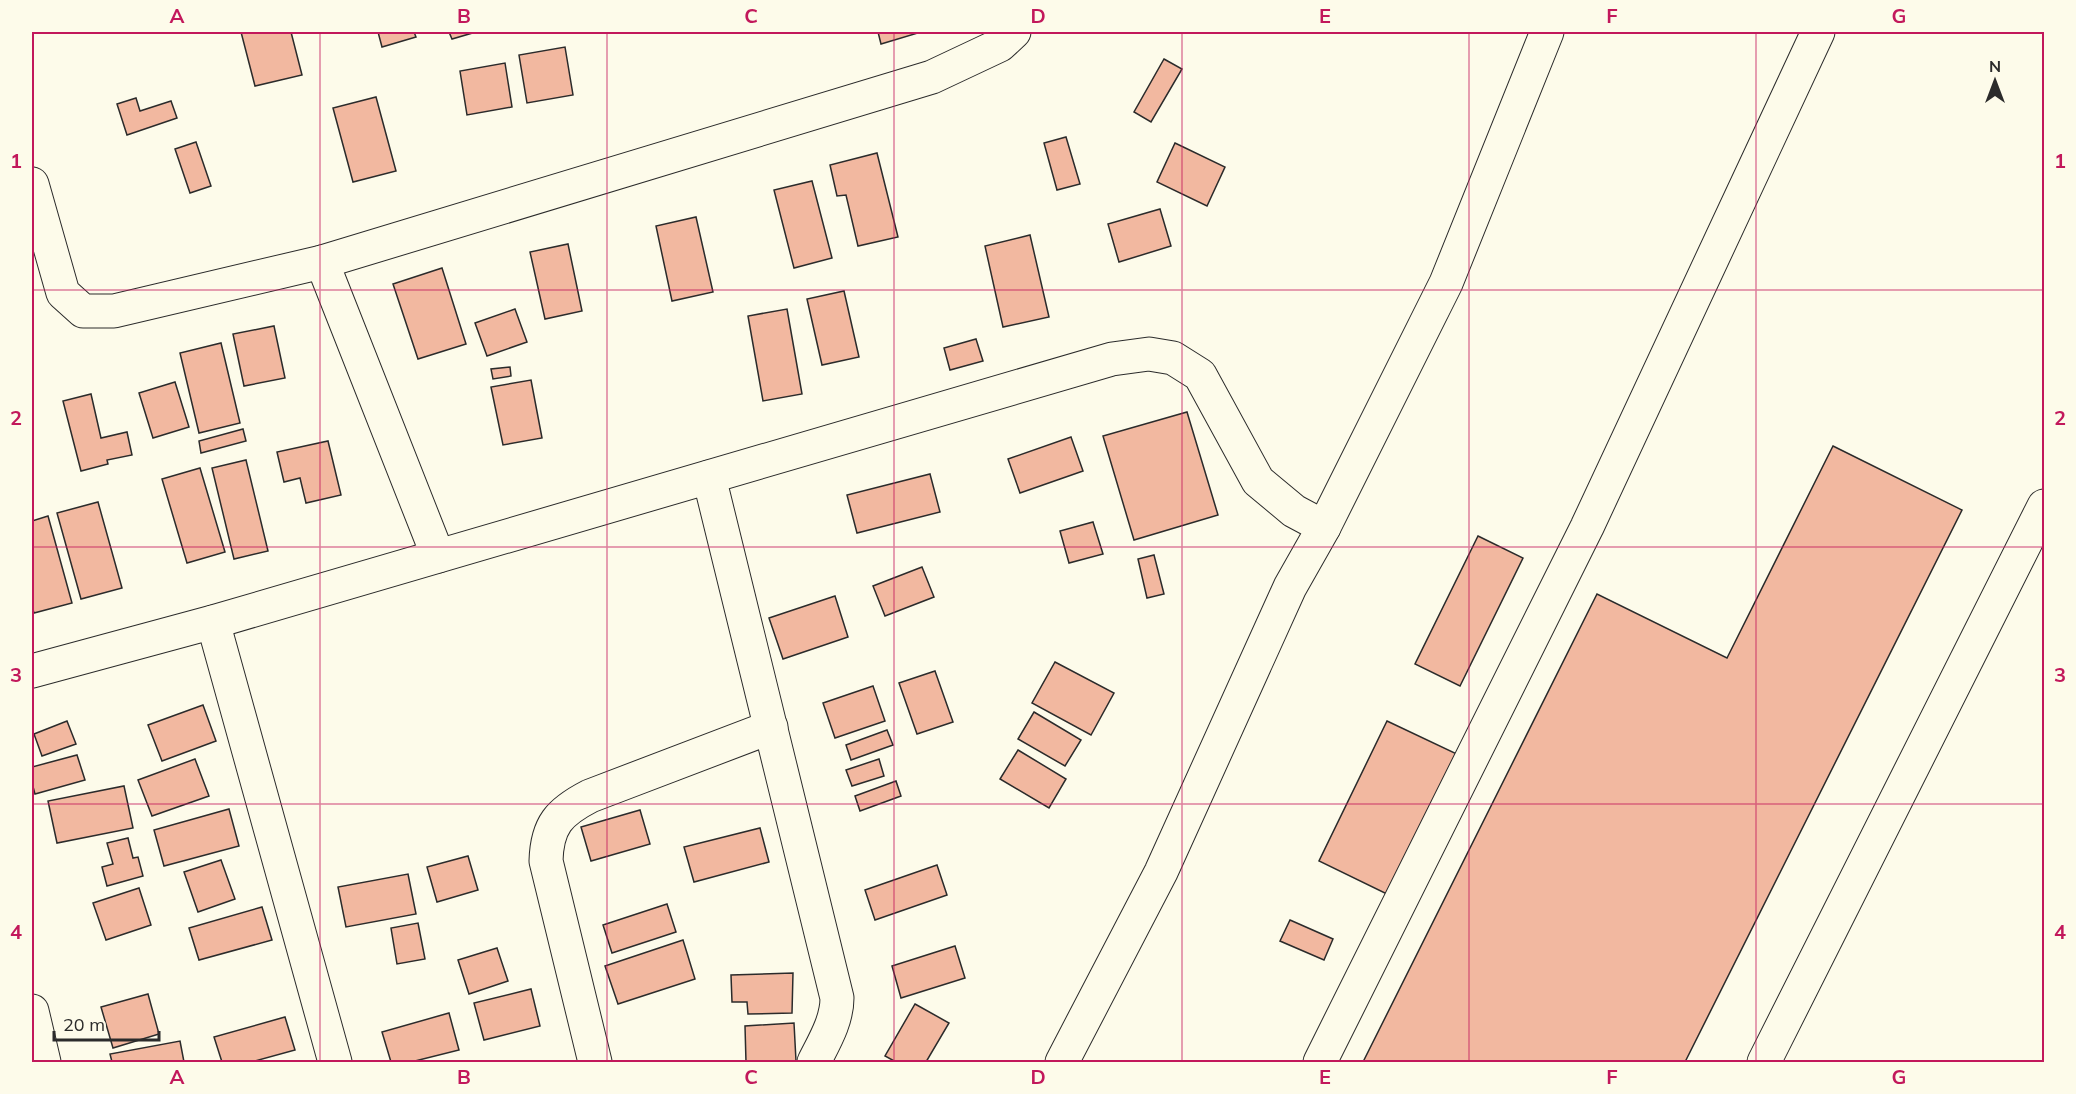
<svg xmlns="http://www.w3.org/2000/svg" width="2076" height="1094" font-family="Mulish,sans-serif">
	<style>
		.building { fill: #f2b8a0; stroke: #2b2b2b; stroke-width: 1.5 }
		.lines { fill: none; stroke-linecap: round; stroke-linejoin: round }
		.minor-casing { stroke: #2b2b2b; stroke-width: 35 }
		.minor { stroke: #fdfbea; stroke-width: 33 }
		.grid { fill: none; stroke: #c2185b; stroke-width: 1.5; stroke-opacity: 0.55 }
		.neatline { fill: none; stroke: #c2185b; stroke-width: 2 }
		.grid-label { font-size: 20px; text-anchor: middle; font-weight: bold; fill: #c2185b }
	</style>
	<rect width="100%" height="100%" fill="#fdfbea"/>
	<g class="building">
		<path d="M 241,32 L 291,32 L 302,75 L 255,86 Z"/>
		<path d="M 378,32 L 414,32 L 416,37 L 382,47 Z"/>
		<path d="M 449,32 L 476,32 L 452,39 Z"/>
		<path d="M 878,32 L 917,32 L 918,33 L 881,44 Z"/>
		<path d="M 565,47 L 573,95 L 527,103 L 519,55 Z"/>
		<path d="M 1164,59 L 1182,69 L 1151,122 L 1134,112 Z"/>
		<path d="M 505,63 L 512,107 L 467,115 L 460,71 Z"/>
		<path d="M 376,97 L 396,171 L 353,182 L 333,108 Z"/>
		<path d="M 136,98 L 140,111 L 171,101 L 177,118 L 127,135 L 117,104 Z"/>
		<path d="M 1066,137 L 1080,184 L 1057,190 L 1044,143 Z"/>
		<path d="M 196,142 L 211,186 L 190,193 L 175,149 Z"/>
		<path d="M 1175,143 L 1225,167 L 1207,206 L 1157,182 Z"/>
		<path d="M 877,153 L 898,237 L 858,246 L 846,195 L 837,196 L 830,165 Z"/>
		<path d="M 812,181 L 832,258 L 794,268 L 774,190 Z"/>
		<path d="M 1160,209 L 1171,246 L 1119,262 L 1108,224 Z"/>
		<path d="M 696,217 L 713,292 L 672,301 L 656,226 Z"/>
		<path d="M 1030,235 L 1049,317 L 1003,327 L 985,246 Z"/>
		<path d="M 568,244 L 582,311 L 545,319 L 530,252 Z"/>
		<path d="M 442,268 L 466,344 L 418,359 L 393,284 Z"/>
		<path d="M 844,291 L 859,357 L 822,365 L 807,299 Z"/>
		<path d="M 515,309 L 527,342 L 487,356 L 475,323 Z"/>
		<path d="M 787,309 L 802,394 L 763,401 L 748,316 Z"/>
		<path d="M 274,326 L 285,378 L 244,386 L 233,334 Z"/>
		<path d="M 976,339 L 983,361 L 950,370 L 944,348 Z"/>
		<path d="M 221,343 L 240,423 L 199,433 L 180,353 Z"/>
		<path d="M 510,367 L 511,376 L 493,379 L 491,369 Z"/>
		<path d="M 531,380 L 542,438 L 503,445 L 491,387 Z"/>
		<path d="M 175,382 L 189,427 L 153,438 L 139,393 Z"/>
		<path d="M 91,394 L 101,438 L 127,432 L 132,455 L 107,460 L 108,464 L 81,471 L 63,401 Z"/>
		<path d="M 1187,412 L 1218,515 L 1134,540 L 1103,436 Z"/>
		<path d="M 243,429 L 246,441 L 201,453 L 199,441 Z"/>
		<path d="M 1071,437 L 1083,471 L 1020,493 L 1008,459 Z"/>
		<path d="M 328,441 L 341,495 L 306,503 L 300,478 L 284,482 L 277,452 Z"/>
		<path d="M 1833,446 L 1962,510 L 1685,1062 L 1363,1062 L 1597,594 L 1727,658 Z"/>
		<path d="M 246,460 L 268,551 L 234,559 L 212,468 Z"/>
		<path d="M 200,468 L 225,552 L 187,563 L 162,479 Z"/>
		<path d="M 930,474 L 940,512 L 857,533 L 847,495 Z"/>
		<path d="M 98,502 L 122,588 L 81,599 L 57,513 Z"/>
		<path d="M 48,516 L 72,603 L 34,613 L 32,606 L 32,521 Z"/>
		<path d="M 1093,522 L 1103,554 L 1069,563 L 1060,531 Z"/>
		<path d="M 1478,536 L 1523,558 L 1460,686 L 1415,664 Z"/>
		<path d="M 1154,555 L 1164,594 L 1147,598 L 1138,559 Z"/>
		<path d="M 922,567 L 934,597 L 885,616 L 873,586 Z"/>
		<path d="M 835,596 L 848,637 L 783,659 L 769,618 Z"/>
		<path d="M 1055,662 L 1114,693 L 1091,735 L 1032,703 Z"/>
		<path d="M 935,671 L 953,722 L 917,734 L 899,683 Z"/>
		<path d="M 873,686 L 885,721 L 835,738 L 823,703 Z"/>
		<path d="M 203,705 L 216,741 L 162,761 L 148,725 Z"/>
		<path d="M 1034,712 L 1081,740 L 1065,766 L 1018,739 Z"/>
		<path d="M 67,721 L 76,744 L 42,756 L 34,734 Z"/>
		<path d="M 1387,721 L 1459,755 L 1391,896 L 1319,861 Z"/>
		<path d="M 887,730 L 893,745 L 851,760 L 846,745 Z"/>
		<path d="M 1018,750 L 1066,779 L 1049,808 L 1000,779 Z"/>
		<path d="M 77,755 L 85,780 L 35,794 L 32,783 L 32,767 Z"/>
		<path d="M 195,759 L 209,796 L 152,816 L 138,780 Z"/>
		<path d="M 879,759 L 884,776 L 852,786 L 846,770 Z"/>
		<path d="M 896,781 L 901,796 L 860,811 L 855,796 Z"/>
		<path d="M 124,786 L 133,828 L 57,843 L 48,801 Z"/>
		<path d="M 229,809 L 239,846 L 164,866 L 154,830 Z"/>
		<path d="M 640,810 L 650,844 L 591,861 L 581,827 Z"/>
		<path d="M 760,828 L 769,862 L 694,882 L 684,847 Z"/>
		<path d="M 128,838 L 133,858 L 138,857 L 143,876 L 107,886 L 102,867 L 113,864 L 107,843 Z"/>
		<path d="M 468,856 L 478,890 L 437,902 L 427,867 Z"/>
		<path d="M 221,860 L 235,899 L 198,912 L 184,872 Z"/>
		<path d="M 937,865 L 947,895 L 875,920 L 865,890 Z"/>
		<path d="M 408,874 L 416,914 L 346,927 L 338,887 Z"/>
		<path d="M 139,888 L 151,925 L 106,940 L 93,903 Z"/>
		<path d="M 667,904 L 676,932 L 612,953 L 603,925 Z"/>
		<path d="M 262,907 L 272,940 L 199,960 L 189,928 Z"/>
		<path d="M 1290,920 L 1333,939 L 1324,960 L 1280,941 Z"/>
		<path d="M 418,923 L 425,959 L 397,964 L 391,928 Z"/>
		<path d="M 683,940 L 695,979 L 618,1004 L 605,966 Z"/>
		<path d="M 955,946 L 965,978 L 901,998 L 892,966 Z"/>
		<path d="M 497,948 L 508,981 L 469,994 L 458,960 Z"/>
		<path d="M 793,973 L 792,1013 L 748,1014 L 747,1002 L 732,1002 L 731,975 Z"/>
		<path d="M 531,989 L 540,1026 L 484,1040 L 474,1003 Z"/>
		<path d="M 148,994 L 159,1034 L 113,1048 L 101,1007 Z"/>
		<path d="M 915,1004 L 949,1023 L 926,1062 L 896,1062 L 885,1056 Z"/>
		<path d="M 449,1013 L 459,1050 L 411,1062 L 391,1062 L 382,1032 Z"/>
		<path d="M 285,1017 L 295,1050 L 251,1062 L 222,1062 L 214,1037 Z"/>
		<path d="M 794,1023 L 796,1061 L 746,1062 L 745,1026 Z"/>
		<path d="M 180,1041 L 184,1062 L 112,1062 L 110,1054 Z"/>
	</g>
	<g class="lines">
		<defs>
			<g id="minor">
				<path d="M 32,184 L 63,293 L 83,311 L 114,311 L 322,262 L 932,77 L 1000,45 L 1014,32"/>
				<path d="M 322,262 L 438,556"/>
				<path d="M 709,477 L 837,998 C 837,1021 824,1042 814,1062"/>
				<path d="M 213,622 L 335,1062"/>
				<path d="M 32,671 L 213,622 L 1112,359 L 1149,354 L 1173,358 L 1200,375 L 1258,481 L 1294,511 L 1324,527"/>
				<path d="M 32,1011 L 44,1062"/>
				<path d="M 595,1062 L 546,861 C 547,825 559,812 590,796 L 771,727"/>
				<path d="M 1062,1062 L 1161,872 L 1290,587 L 1324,527 L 1446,283 L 1547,32"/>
				<path d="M 1320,1062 L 1587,527 L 1818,32"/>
				<path d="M 1764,1062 L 2044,506"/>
			</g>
		</defs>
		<use href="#minor" class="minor-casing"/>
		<use href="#minor" class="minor"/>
	</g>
	<path class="grid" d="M 320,32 L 320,1062M 607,32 L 607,1062M 894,32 L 894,1062M 1182,32 L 1182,1062M 1469,32 L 1469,1062M 1756,32 L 1756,1062M 32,290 L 2044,290M 32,547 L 2044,547M 32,804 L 2044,804"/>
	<rect width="2076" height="1094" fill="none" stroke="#fdfbea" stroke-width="66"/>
	<g transform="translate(1995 81)" stroke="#fdfbea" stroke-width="4.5" paint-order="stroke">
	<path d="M0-4.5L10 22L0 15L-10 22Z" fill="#2b2b2b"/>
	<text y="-9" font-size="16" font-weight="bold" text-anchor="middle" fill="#2b2b2b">N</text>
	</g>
	<path d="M54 1031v9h105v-9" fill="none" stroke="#2b2b2b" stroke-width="3"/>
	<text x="63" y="1031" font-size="18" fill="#2b2b2b" stroke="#fdfbea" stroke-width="4.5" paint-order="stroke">20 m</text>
	<rect x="33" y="33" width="2010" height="1028" class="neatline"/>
	<g class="grid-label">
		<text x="177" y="23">A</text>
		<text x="464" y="23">B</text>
		<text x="751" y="23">C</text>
		<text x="1038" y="23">D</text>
		<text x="1325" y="23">E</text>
		<text x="1612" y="23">F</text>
		<text x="1899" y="23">G</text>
		<text x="16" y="168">1</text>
		<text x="2060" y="168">1</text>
		<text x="16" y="425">2</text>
		<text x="2060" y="425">2</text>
		<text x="16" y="682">3</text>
		<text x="2060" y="682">3</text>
		<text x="16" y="939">4</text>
		<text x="2060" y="939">4</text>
		<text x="177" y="1084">A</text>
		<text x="464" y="1084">B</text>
		<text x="751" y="1084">C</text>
		<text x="1038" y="1084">D</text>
		<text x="1325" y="1084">E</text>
		<text x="1612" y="1084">F</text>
		<text x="1899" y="1084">G</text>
	</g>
</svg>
